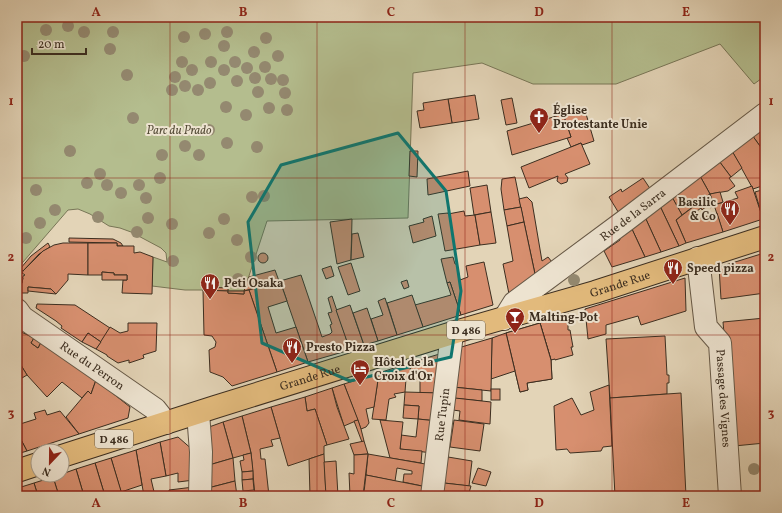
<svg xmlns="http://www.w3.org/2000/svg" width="782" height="513" font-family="Vollkorn,serif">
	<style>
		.green { fill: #b4bd8e; stroke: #787657 }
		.building { fill: #d78f6f; stroke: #3c2e20; fill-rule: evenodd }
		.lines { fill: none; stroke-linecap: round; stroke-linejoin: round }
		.minor-casing { stroke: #665846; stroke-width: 24 }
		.major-casing { stroke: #3c2e20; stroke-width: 24 }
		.minor { stroke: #ede3d0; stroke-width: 22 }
		.major { stroke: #e2ba7c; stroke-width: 22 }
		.tree { fill: #948970 }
		.marked { fill: #0f766e; fill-opacity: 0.2; stroke: #0f766e; stroke-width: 3; stroke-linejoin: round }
		.grid { fill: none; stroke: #8f2418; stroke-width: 1; stroke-opacity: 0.55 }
		.labels { text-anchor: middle; stroke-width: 4; stroke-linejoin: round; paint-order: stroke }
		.shield { fill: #ede3d0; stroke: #716455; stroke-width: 1 }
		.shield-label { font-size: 11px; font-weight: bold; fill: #3c2e20 }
		.poi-label { font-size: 12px; font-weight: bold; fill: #3c2e20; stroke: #ede3d0; text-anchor: start }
		.park-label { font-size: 12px; font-style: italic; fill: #544b36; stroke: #ede3d0 }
		.street-label { font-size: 12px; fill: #3c2e20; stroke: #ede3d0 }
		.neatline { fill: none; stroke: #8f2418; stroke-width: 1.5 }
		.grid-label { font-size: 13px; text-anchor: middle; font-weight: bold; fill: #8f2418 }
	</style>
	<rect width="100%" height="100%" fill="#e3d4b7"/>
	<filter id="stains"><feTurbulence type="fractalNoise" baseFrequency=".005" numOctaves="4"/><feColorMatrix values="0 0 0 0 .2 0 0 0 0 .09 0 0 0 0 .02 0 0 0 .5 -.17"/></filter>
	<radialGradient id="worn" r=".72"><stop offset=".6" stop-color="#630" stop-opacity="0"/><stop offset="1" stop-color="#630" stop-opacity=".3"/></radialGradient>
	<path class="green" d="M 17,17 L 763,17 L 765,19 L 765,76 L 754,84 L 720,44 L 616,84 L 533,84 L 482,63 L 413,73 L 408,218 L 267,221 L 244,291 L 228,291 L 228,288 L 204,287 L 203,290 L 185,290 L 152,286 L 153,257 L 167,262 L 166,253 L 161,248 L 131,232 L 120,228 L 109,226 L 90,214 L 78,209 L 68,210 L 17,269 Z"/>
	<g class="building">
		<path d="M 475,95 L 479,119 L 452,123 L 448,99 Z"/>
		<path d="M 512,98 L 517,123 L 506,125 L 501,100 Z"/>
		<path d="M 448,99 L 452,123 L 420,128 L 417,111 L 424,110 L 423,103 Z"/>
		<path d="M 584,107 L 594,141 L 582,145 L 581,143 L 571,147 L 567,138 L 571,137 L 563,114 Z"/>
		<path d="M 563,114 L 571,137 L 512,155 L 507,131 Z"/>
		<path d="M 765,125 L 765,153 L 752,135 Z"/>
		<path d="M 752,135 L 765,153 L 765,185 L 753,189 L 732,151 Z"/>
		<path d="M 581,143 L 590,164 L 565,174 L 568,178 L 567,182 L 561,184 L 557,181 L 558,176 L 529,188 L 521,167 Z"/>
		<path d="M 410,151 L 418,151 L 417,177 L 409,176 Z"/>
		<path d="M 732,151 L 742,168 L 731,177 L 719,161 Z"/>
		<path d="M 719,161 L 731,177 L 729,178 L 735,186 L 728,191 L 710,194 L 700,176 Z"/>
		<path d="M 468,171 L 470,186 L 428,195 L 427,179 Z"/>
		<path d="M 700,176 L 710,194 L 682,215 L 672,197 Z"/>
		<path d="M 515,177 L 521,207 L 504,210 L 501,189 L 502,179 Z"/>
		<path d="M 643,178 L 653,193 L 620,215 L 609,197 L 621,189 L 622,192 Z"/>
		<path d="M 487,185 L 491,212 L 474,215 L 470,188 Z"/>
		<path d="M 752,186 L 763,219 L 723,232 L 714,205 L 738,198 L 735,192 Z"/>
		<path d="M 765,189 L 765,218 L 763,219 L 755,192 Z"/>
		<path d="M 720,192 L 723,202 L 714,205 L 710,194 Z"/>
		<path d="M 710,194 L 714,205 L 710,208 L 708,205 L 702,210 L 701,208 L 693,214 L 697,219 L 717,213 L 723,232 L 686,243 L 676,220 Z"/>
		<path d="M 527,197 L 532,202 L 542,261 L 548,257 L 552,262 L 535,274 L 519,199 Z"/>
		<path d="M 672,197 L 682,215 L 676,220 L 686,243 L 679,246 L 660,206 Z"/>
		<path d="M 660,206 L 679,246 L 661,252 L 645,217 Z"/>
		<path d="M 521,207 L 524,222 L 507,226 L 504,210 Z"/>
		<path d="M 464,211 L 465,216 L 475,215 L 480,245 L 445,251 L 438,214 L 448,213 L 448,214 Z"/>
		<path d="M 491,212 L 496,243 L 480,245 L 475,215 Z"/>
		<path d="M 432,216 L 436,236 L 413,243 L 409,226 L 424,222 L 423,219 Z"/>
		<path d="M 645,217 L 661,252 L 645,257 L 631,227 Z"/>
		<path d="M 352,219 L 351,260 L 337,264 L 330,222 Z"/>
		<path d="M 524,222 L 535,274 L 509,294 L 503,264 L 513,261 L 507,226 Z"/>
		<path d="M 631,227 L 645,257 L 612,267 L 604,251 L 620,240 L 619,237 Z"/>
		<path d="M 358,233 L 364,257 L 351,260 L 352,234 Z"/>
		<path d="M 69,238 L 113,239 L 121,243 L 123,246 L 117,246 L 117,243 L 69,242 Z"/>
		<path d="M 48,243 L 50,247 L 39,254 L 23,271 L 20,269 L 31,256 Z"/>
		<path d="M 63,243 L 88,243 L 88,275 L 68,274 L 68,280 L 56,294 L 51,289 L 28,287 L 28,293 L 22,293 L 18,288 L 22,283 L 23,276 L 25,275 L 22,273 L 23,271 L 43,251 L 54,245 Z"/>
		<path d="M 88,243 L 117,243 L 117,246 L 134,246 L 134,253 L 140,252 L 153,257 L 152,294 L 122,293 L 123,280 L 127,280 L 127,275 L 114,275 L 114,273 L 102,272 L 102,275 L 88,275 Z"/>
		<path d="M 765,253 L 765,283 L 761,254 Z"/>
		<circle cx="263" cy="258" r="5"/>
		<path d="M 761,254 L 765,283 L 765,293 L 721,299 L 719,267 Z"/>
		<path d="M 453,257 L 455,264 L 457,264 L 460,280 L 468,277 L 466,266 L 484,262 L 493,305 L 461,315 L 450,282 L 447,283 L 441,259 Z"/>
		<path d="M 351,263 L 360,291 L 348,295 L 338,267 Z"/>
		<path d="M 331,266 L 334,276 L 326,279 L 322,269 Z"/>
		<path d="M 275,270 L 279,281 L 244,291 L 249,277 Z"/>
		<path d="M 17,272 L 23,278 L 22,283 L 18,288 L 17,287 Z"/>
		<path d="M 102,272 L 114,273 L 114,275 L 127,275 L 127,280 L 102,280 Z"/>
		<path d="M 301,275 L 322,337 L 330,334 L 332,332 L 330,325 L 332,324 L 328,313 L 332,312 L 328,298 L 332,296 L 350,350 L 308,362 L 280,281 Z"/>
		<path d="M 685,278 L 686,311 L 641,325 L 638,316 L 606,325 L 606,334 L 588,339 L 585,309 Z"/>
		<path d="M 407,280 L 409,287 L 404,289 L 401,282 Z"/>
		<path d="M 280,281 L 287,301 L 268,307 L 276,333 L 296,327 L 308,362 L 277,372 L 249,290 Z"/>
		<path d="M 450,282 L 461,315 L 423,327 L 415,305 L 451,295 L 447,283 Z"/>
		<path d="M 28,287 L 51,289 L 56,294 L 28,291 Z"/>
		<path d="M 203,287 L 228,288 L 228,291 L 203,290 Z"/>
		<path d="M 203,290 L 228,291 L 228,293 L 244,294 L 244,291 L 249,290 L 277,372 L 232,386 L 223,377 L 210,372 L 209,350 L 215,347 L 216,342 L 212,336 L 204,335 Z"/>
		<path d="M 228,291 L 244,291 L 244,294 L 228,293 Z"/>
		<path d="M 412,295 L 423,327 L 397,335 L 387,303 Z"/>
		<path d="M 385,298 L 397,335 L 378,341 L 371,319 L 383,315 L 378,301 Z"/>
		<path d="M 37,304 L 75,305 L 110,328 L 101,342 L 88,333 L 82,342 L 61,328 L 62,326 L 56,321 L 36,308 Z"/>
		<path d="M 350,305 L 364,345 L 350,350 L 336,310 Z"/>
		<path d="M 367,308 L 378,341 L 364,345 L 353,313 Z"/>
		<path d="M 569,314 L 570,325 L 568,325 L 568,330 L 570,330 L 573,347 L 571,347 L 573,355 L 555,360 L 555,359 L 551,360 L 540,323 Z"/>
		<path d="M 765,318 L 765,443 L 734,446 L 723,322 Z"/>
		<path d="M 128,323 L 157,323 L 156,351 L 143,355 L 144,358 L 129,363 L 129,360 L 118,363 L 107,356 L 107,355 L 96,349 L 110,327 L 120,333 L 128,331 Z"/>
		<path d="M 540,323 L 551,360 L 552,379 L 527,383 L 528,390 L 520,392 L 506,333 ZM 536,364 L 538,370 L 524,374 L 523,369 Z"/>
		<path d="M 540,323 L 551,360 L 552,379 L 527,383 L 528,390 L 520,392 L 506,333 Z"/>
		<path d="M 17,330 L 34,338 L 31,343 L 38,348 L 41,342 L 96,380 L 91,394 L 88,391 L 82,398 L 62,382 L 47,397 L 27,375 L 17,359 Z"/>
		<path d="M 88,333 L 101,342 L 96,349 L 82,342 Z"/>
		<path d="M 506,333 L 515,371 L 491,379 L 492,338 Z"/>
		<path d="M 665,336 L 667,375 L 669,375 L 669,383 L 667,383 L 667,394 L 610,398 L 606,339 Z"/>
		<path d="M 34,338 L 41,342 L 38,348 L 31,343 Z"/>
		<path d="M 492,338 L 491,391 L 453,387 L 458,348 Z"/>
		<path d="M 443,353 L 440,393 L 420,393 L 420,378 L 413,380 L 409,363 Z"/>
		<path d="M 19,362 L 27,375 L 17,381 L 17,363 Z"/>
		<path d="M 409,363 L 412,377 L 406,379 L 405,392 L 394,394 L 396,397 L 389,399 L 386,420 L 372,419 L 379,373 Z"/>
		<path d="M 379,373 L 374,407 L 366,409 L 369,423 L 366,427 L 361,429 L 344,384 Z"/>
		<path d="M 96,380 L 130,407 L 128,418 L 79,434 L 66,417 L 88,391 L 91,394 Z"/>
		<path d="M 344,384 L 358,420 L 344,426 L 332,388 Z"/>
		<path d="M 609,385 L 612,446 L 603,447 L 601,451 L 570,453 L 567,449 L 556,450 L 554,406 L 572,398 L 581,415 L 594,410 L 590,392 Z"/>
		<path d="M 453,387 L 482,390 L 482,401 L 452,398 Z"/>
		<path d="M 332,388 L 337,407 L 349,439 L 327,445 L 315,409 L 307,411 L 305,397 Z"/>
		<rect x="491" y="389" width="9" height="11"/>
		<path d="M 405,392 L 440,393 L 437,421 L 418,419 L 419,406 L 404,405 Z"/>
		<path d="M 681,393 L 686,496 L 656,496 L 656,494 L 615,496 L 610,398 Z"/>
		<path d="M 305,397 L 307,411 L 315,409 L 327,445 L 324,446 L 324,454 L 288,466 L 271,407 Z"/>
		<path d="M 455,398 L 491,402 L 490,424 L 459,420 L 460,411 L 453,410 Z"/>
		<path d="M 404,405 L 419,406 L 418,419 L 403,418 Z"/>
		<path d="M 271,407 L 280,438 L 271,440 L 273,446 L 260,449 L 261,459 L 265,459 L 269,496 L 255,496 L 251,453 L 242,416 Z"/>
		<path d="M 45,410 L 47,415 L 60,411 L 79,434 L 27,451 L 17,432 L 17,425 L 36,419 L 34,413 Z"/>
		<path d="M 242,416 L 251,453 L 233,458 L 223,422 Z"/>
		<path d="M 418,419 L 437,421 L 432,453 L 400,449 L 401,435 L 416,437 Z"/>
		<path d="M 358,420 L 361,429 L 364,441 L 362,442 L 354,421 Z"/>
		<path d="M 380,420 L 403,422 L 400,449 L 422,451 L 421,463 L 390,458 Z"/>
		<path d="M 454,420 L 484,424 L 480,451 L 450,447 Z"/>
		<path d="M 223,422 L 233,458 L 209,465 L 209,427 Z"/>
		<path d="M 17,432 L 27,451 L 17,454 Z"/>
		<path d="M 178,437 L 194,451 L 194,480 L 178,482 L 178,473 L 166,476 L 160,442 Z"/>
		<path d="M 364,441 L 368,454 L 354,455 L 350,444 Z"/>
		<path d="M 160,442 L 166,476 L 151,479 L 155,496 L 144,496 L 136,450 Z"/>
		<path d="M 136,450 L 142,485 L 121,492 L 111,458 Z"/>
		<path d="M 251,453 L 253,471 L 242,472 L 240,461 L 244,460 L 243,455 Z"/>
		<path d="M 324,454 L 326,496 L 310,496 L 309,459 Z"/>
		<path d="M 368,454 L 431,465 L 427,487 L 403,482 L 404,474 L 412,474 L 412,471 L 397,468 L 395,481 L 366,475 Z"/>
		<path d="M 368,454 L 363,496 L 350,496 L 349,473 L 354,474 L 354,455 Z"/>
		<path d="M 448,457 L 472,461 L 469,486 L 444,483 Z"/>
		<path d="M 111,458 L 121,491 L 105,496 L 95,463 Z"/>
		<path d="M 233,458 L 235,481 L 208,488 L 209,465 Z"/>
		<path d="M 336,461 L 338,496 L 326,496 L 324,462 Z"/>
		<path d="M 95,463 L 105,496 L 84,496 L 76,469 Z"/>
		<path d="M 478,468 L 491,472 L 486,486 L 472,483 Z"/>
		<path d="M 76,469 L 84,496 L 59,496 L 53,477 L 62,475 L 62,474 Z"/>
		<path d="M 253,471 L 253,479 L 242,480 L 242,472 Z"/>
		<path d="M 366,475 L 427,487 L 426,496 L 386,496 L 364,492 Z"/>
		<path d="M 53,477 L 59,496 L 38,496 L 34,483 Z"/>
		<path d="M 253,479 L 254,490 L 243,491 L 242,480 Z"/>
		<path d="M 235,481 L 237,496 L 208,496 L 208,488 Z"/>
		<path d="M 34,483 L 38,496 L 20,496 L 18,488 Z"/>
		<path d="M 444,483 L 471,486 L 468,496 L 441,496 Z"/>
		<path d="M 194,487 L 194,496 L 169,496 L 169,490 Z"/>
		<path d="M 499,491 L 513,494 L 513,496 L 468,496 L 469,493 L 478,494 L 479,492 L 498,495 Z"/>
	</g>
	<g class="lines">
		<defs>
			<g id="minor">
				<path id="s1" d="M 698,258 L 706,327 L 720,343 L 730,496"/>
				<path id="s2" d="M 17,310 L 22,317 L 155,409 L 166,423"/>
				<path id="s3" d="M 504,319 L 514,303 L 626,220 L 765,114"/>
				<path d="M 198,413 L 201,452 L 200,496"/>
				<path id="s4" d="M 432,496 L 452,334"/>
			</g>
			<g id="major">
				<path id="s5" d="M 62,456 L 215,407 L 462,330 L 595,292 L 765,237"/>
				<path d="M 17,471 L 38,464"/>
			</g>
		</defs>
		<use href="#minor" class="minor-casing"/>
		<use href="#major" class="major-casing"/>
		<use href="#minor" class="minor"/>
		<use href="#major" class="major"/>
	</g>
	<g class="tree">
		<circle cx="68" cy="26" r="6"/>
		<circle cx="46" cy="30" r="6"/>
		<circle cx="84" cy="32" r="6"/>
		<circle cx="113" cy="32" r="6"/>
		<circle cx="227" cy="32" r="6"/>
		<circle cx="205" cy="34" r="6"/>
		<circle cx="184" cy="37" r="6"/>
		<circle cx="266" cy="38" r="6"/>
		<circle cx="224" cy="46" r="6"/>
		<circle cx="110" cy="49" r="6"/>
		<circle cx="254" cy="52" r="6"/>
		<circle cx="24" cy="56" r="6"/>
		<circle cx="278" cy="56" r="6"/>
		<circle cx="182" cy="62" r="6"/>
		<circle cx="211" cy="62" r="6"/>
		<circle cx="235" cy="62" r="6"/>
		<circle cx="265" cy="67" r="6"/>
		<circle cx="247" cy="68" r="6"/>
		<circle cx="192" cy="70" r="6"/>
		<circle cx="224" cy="70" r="6"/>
		<circle cx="127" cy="75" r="6"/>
		<circle cx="175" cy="77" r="6"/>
		<circle cx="255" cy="78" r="6"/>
		<circle cx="271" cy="79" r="6"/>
		<circle cx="283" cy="80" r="6"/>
		<circle cx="237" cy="81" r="6"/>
		<circle cx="210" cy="83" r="6"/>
		<circle cx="185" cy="86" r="6"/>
		<circle cx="172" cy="90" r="6"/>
		<circle cx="198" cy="90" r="6"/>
		<circle cx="258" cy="92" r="6"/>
		<circle cx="285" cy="93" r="6"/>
		<circle cx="226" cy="107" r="6"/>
		<circle cx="269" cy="108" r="6"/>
		<circle cx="287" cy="110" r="6"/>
		<circle cx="246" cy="115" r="6"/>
		<circle cx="133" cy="118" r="6"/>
		<circle cx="209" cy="130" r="6"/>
		<circle cx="227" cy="143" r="6"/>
		<circle cx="185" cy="146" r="6"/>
		<circle cx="257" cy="147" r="6"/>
		<circle cx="70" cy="151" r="6"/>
		<circle cx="162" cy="155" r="6"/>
		<circle cx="199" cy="155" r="6"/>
		<circle cx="100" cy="174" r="6"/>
		<circle cx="160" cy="178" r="6"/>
		<circle cx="87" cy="183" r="6"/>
		<circle cx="107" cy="185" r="6"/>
		<circle cx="139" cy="185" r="6"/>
		<circle cx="36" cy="190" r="6"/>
		<circle cx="121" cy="193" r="6"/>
		<circle cx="264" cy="196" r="6"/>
		<circle cx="252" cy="197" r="6"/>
		<circle cx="146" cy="198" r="6"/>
		<circle cx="55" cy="210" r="6"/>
		<circle cx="98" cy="217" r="6"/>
		<circle cx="148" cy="218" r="6"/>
		<circle cx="224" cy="219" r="6"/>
		<circle cx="40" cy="223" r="6"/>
		<circle cx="172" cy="224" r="6"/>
		<circle cx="137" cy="232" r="6"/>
		<circle cx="209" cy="233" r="6"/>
		<circle cx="26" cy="238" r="6"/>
		<circle cx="237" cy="240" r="6"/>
		<circle cx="251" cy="257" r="6"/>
		<circle cx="173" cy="261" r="6"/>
		<circle cx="238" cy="279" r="6"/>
		<circle cx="574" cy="280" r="6"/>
		<circle cx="754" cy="469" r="6"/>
	</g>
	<path class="marked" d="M 398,133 L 446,191 L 461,291 L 451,357 L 350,381 L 262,343 L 248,222 L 281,165 Z"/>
	<path class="grid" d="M 170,17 L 170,496M 317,17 L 317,496M 465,17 L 465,496M 612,17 L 612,496M 17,178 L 765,178M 17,335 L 765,335"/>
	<defs>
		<symbol id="church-pin" viewBox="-11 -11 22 30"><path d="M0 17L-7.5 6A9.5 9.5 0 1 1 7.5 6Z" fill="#8f2418" stroke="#ede3d0"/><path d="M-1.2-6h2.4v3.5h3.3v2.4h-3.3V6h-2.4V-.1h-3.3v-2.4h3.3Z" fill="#fff"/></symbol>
		<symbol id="restaurant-pin" viewBox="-11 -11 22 30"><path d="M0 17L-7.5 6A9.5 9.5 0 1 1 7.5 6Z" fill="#8f2418" stroke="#ede3d0"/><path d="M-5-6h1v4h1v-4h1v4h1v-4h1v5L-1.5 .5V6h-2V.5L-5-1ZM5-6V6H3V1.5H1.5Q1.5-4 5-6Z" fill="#fff"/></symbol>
		<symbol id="bar-pin" viewBox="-11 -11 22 30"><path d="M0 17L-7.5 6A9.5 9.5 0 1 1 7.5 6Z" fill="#8f2418" stroke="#ede3d0"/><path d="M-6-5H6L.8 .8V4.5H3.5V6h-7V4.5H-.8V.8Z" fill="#fff"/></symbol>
		<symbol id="hotel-pin" viewBox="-11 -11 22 30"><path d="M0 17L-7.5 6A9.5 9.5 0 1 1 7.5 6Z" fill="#8f2418" stroke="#ede3d0"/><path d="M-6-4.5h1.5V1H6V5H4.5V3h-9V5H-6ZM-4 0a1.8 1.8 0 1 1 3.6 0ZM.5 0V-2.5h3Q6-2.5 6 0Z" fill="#fff"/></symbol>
	</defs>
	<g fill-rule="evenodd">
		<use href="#church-pin" x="528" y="106" width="22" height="30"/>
		<use href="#restaurant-pin" x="719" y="198" width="22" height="30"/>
		<use href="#restaurant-pin" x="662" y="257" width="22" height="30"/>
		<use href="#restaurant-pin" x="199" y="272" width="22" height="30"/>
		<use href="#bar-pin" x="504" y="306" width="22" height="30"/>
		<use href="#restaurant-pin" x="281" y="336" width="22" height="30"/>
		<use href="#hotel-pin" x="349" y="358" width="22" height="30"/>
	</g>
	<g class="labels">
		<g class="shield">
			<rect x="447" y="321" width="38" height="18" rx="3"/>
			<rect x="95" y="430" width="38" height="18" rx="3"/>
		</g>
		<g class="shield-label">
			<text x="466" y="334">D 486</text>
			<text x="114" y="443">D 486</text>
		</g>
		<g class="poi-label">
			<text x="553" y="114">Église<tspan x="553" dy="14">Protestante Unie</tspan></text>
			<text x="716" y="206" text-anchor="end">Basilic<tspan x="716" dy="14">&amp; Co</tspan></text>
			<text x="687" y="272">Speed pizza</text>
			<text x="224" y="287">Peti Osaka</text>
			<text x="529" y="321">Malting-Pot</text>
			<text x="306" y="351">Presto Pizza</text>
			<text x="374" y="366">Hôtel de la<tspan x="374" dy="14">Croix d'Or</tspan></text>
		</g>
		<g class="park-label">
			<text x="179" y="134">Parc du Prado</text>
		</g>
		<g class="street-label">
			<text dy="4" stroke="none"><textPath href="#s3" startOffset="167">Rue de la Sarra</textPath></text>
			<text dy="4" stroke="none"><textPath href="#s5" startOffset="584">Grande Rue</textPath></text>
			<text dy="4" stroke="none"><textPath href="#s2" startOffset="94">Rue du Perron</textPath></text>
			<text dy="4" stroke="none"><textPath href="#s5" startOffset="260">Grande Rue</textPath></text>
			<text dy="4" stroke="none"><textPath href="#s1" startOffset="146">Passage des Vignes</textPath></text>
			<text dy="4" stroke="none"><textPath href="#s4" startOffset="82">Rue Tupin</textPath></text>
		</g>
	</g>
	<rect width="782" height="513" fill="none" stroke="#e3d4b7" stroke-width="44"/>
	<g transform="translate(50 463) rotate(202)"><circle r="19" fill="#ede3d0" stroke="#a69b8a"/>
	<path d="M0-3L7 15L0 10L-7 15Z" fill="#8f2418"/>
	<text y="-6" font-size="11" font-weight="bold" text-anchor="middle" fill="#3c2e20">N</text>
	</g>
	<path d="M32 48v6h54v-6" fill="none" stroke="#3c2e20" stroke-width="2"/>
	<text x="38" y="48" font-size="12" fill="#3c2e20" stroke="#ede3d0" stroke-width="3" paint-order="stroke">20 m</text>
	<rect x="22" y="22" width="738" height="469" class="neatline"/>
	<g class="grid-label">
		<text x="96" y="16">A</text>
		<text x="243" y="16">B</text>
		<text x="391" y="16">C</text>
		<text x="539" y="16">D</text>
		<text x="686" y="16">E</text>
		<text x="11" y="105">1</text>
		<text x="771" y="105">1</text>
		<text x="11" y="261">2</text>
		<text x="771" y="261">2</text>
		<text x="11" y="417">3</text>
		<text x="771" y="417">3</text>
		<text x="96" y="507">A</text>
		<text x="243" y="507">B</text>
		<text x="391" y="507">C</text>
		<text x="539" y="507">D</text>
		<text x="686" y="507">E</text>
	</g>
	<rect width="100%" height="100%" filter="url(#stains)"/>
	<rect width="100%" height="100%" fill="url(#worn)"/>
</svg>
